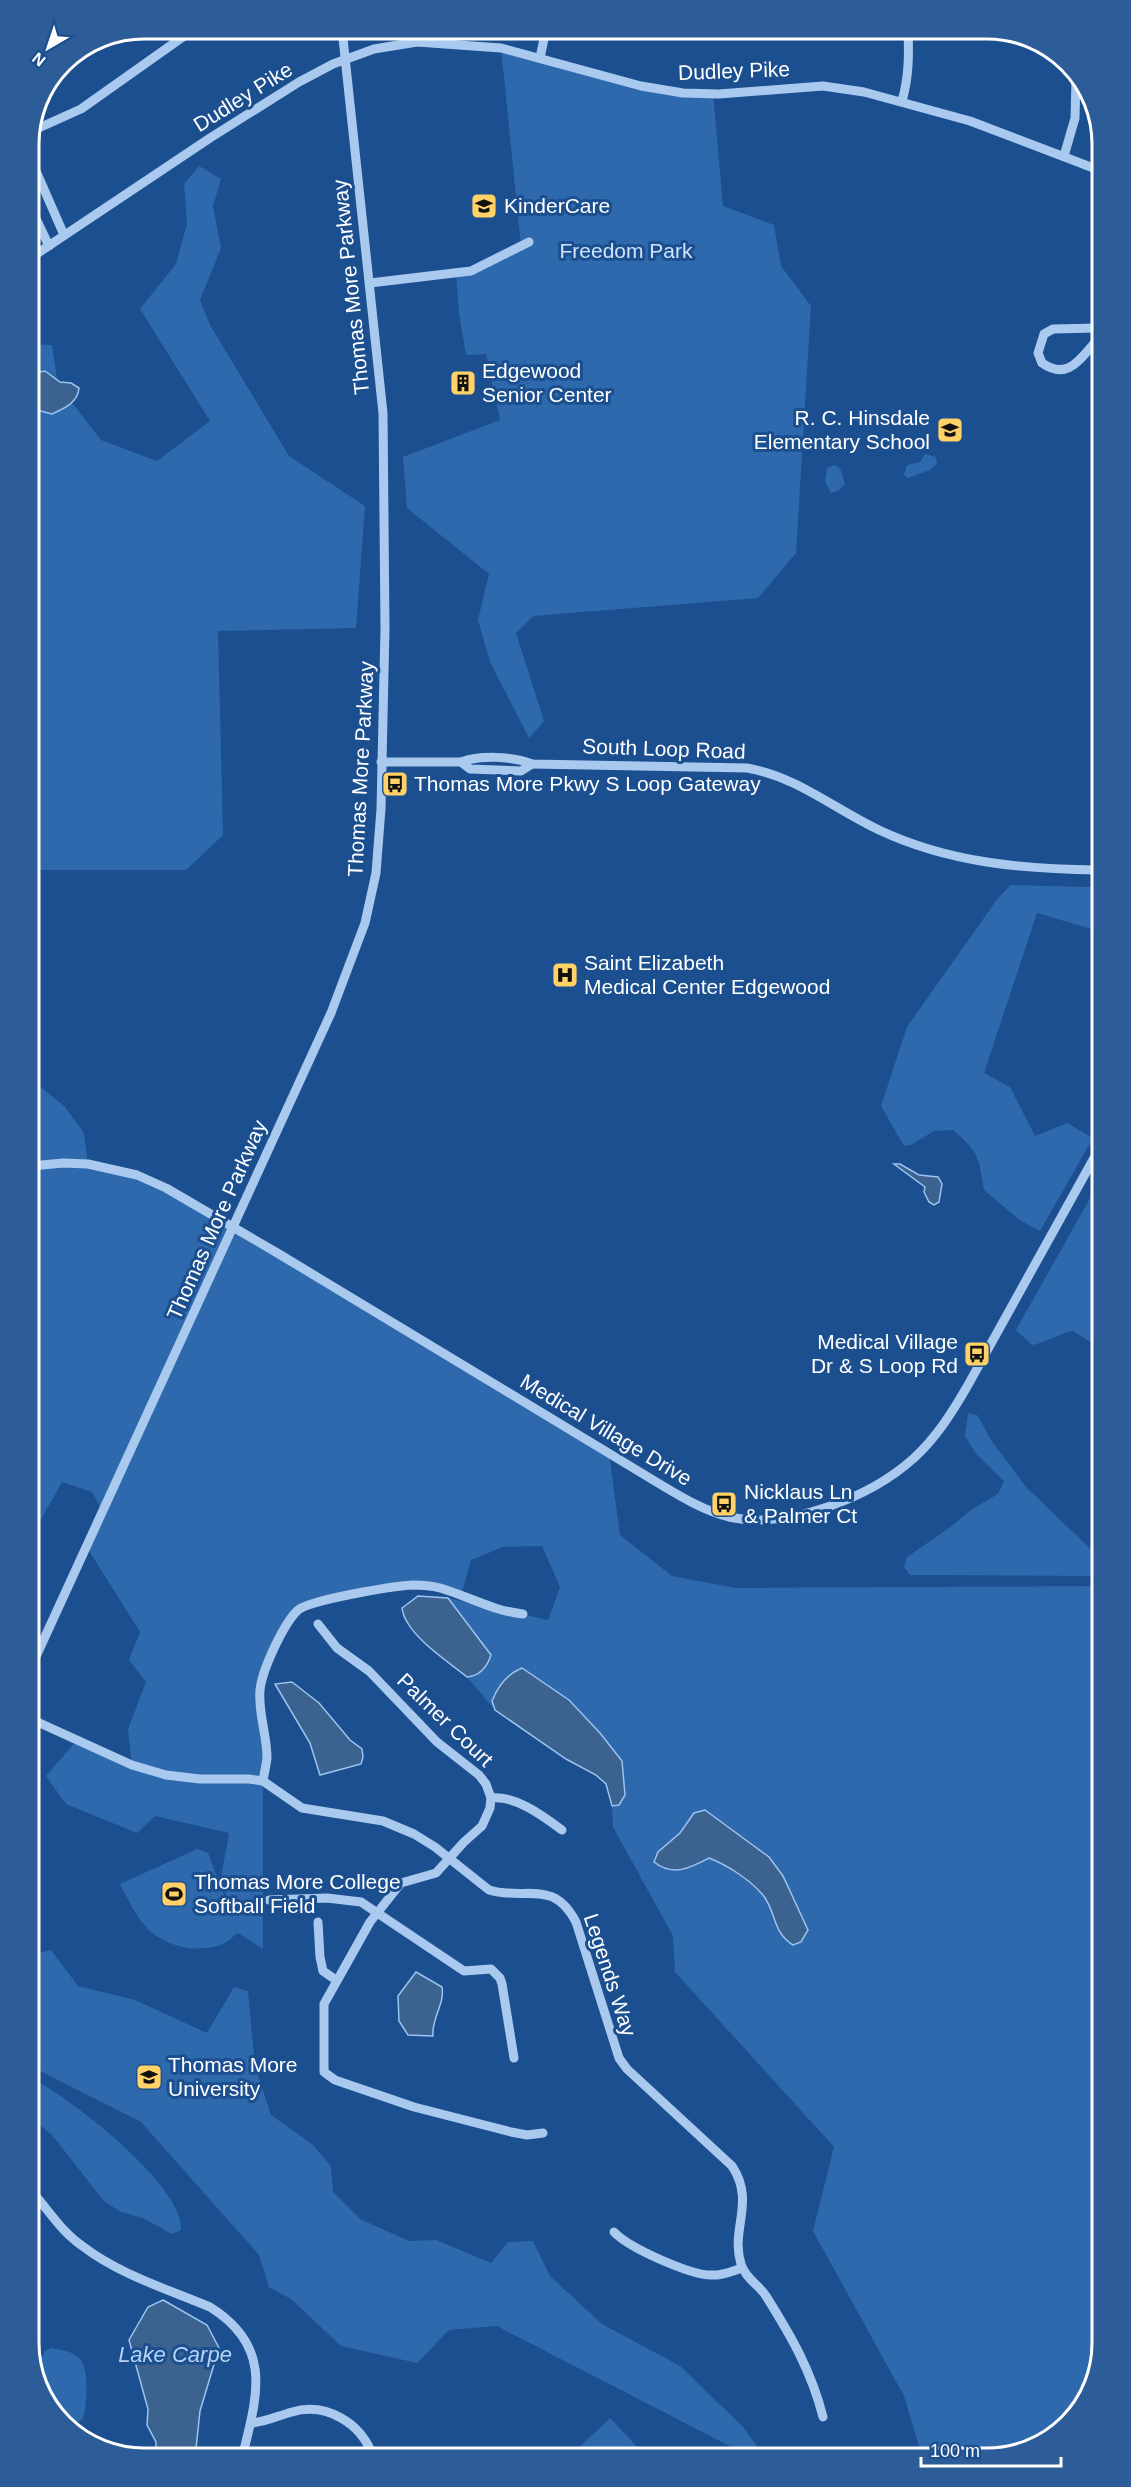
<svg xmlns="http://www.w3.org/2000/svg" width="1131" height="2487" font-family="Helvetica,sans-serif">
	<style>
		.green { fill: #2e69ad }
		.water { fill: #3c6290; stroke: #9cc4f0; stroke-width: 1.5 }
		.lines { fill: none; stroke-linecap: round; stroke-linejoin: round }
		.minor { stroke: #a9c9ee; stroke-width: 9 }
		.labels { text-anchor: middle; stroke-width: 6; stroke-linejoin: round; paint-order: stroke }
		.street-label { font-size: 21px; fill: #fff; stroke: #1b4f8f }
		.poi-label { font-size: 21px; fill: #fff; stroke: #1b4f8f; text-anchor: start }
		.park-label { font-size: 21px; fill: #cfe3fa; stroke: #1b4f8f }
		.water-label { font-size: 22px; font-style: italic; fill: #b5d3f5; stroke: #1b4f8f }
		.rim { fill: none; stroke: #fff; stroke-width: 3 }
	</style>
	<rect width="100%" height="100%" fill="#1b4f8f"/>
	<g class="green">
		<path d="M 501,48 L 641,86 L 713,93 L 723,206 L 774,225 L 781,266 L 811,306 L 796,553 L 758,598 L 533,616 L 516,633 L 544,721 L 529,738 L 490,662 L 478,620 L 489,574 L 407,508 L 403,457 L 500,420 L 486,354 L 466,355 L 459,313 L 456,274 L 521,246 Z"/>
		<path d="M 199,166 L 221,179 L 213,206 L 221,248 L 200,300 L 210,325 L 289,456 L 365,506 L 356,628 L 218,631 L 223,835 L 186,870 L 31,870 L 29,344 L 52,345 L 58,385 L 101,440 L 157,461 L 210,421 L 140,309 L 176,264 L 187,224 L 184,184 Z"/>
		<path d="M 925,454 L 936,457 L 937,463 L 930,470 L 908,478 L 904,475 L 907,465 L 920,462 Z"/>
		<path d="M 834,465 L 840,468 L 845,484 L 838,491 L 831,493 L 825,482 L 827,468 Z"/>
		<path d="M 1011,885 L 1090,887 L 1098,890 L 1098,931 L 1037,913 L 984,1073 L 1010,1087 L 1035,1136 L 1067,1123 L 1093,1138 L 1040,1231 L 1018,1219 L 984,1190 C 979,1158 979,1152 953,1130 L 934,1131 L 911,1145 L 904,1146 L 881,1106 L 907,1027 L 998,898 Z"/>
		<path d="M 31,1079 L 65,1107 L 84,1133 L 88,1164 L 137,1175 L 609,1453 L 620,1535 L 672,1576 L 736,1588 L 1100,1586 L 1102,2343 L 1079,2413 L 1024,2452 L 921,2453 L 904,2396 L 813,2231 L 834,2147 L 675,1972 L 673,1936 L 613,1827 L 612,1806 L 606,1783 L 495,1710 L 467,1677 L 414,1632 L 403,1618 L 402,1608 L 418,1596 L 448,1598 L 548,1620 L 560,1587 L 542,1546 L 503,1547 L 471,1560 L 461,1596 L 439,1588 L 392,1588 L 296,1612 L 262,1681 L 267,1758 L 263,1781 L 263,1949 L 238,1933 C 233,1936 228,1942 223,1944 C 198,1954 165,1947 147,1928 C 135,1916 128,1899 120,1884 L 197,1849 L 208,1853 L 233,1919 L 221,1877 L 229,1833 L 155,1816 L 137,1833 L 66,1804 L 46,1776 L 77,1740 L 132,1764 L 128,1729 L 146,1682 L 129,1660 L 140,1632 L 86,1546 L 102,1510 L 92,1492 L 62,1482 L 40,1521 L 32,1517 Z"/>
		<path d="M 1099,1182 L 1100,1350 L 1092,1343 L 1073,1331 C 1058,1334 1047,1342 1032,1345 L 1016,1330 Z"/>
		<path d="M 968,1413 L 977,1415 L 991,1440 L 1026,1487 L 1100,1558 L 1100,1570 L 1093,1576 L 910,1575 L 904,1567 L 907,1557 L 949,1528 L 972,1509 L 998,1494 L 1004,1481 L 976,1454 L 965,1436 Z"/>
		<path d="M 51,1950 L 78,1986 L 135,2000 L 207,2033 L 234,1987 L 248,1991 L 255,2066 L 271,2115 L 312,2144 L 331,2166 L 333,2192 L 360,2219 L 409,2241 L 436,2240 L 491,2263 L 508,2242 L 533,2241 L 550,2276 L 602,2324 L 680,2366 L 743,2427 L 763,2454 L 745,2454 L 497,2326 L 449,2330 L 417,2363 L 341,2346 L 291,2299 L 269,2287 L 259,2255 L 141,2122 L 34,2068 L 34,1954 Z"/>
		<path d="M 34,2080 C 71,2098 185,2187 181,2230 L 172,2234 L 145,2219 L 119,2211 L 104,2201 L 52,2135 L 41,2126 L 34,2124 Z"/>
		<path d="M 52,2348 C 61,2350 72,2351 79,2358 C 90,2368 87,2406 83,2419 L 69,2427 L 35,2380 L 35,2371 L 45,2351 Z"/>
		<path d="M 610,2418 L 645,2455 L 571,2455 Z"/>
	</g>
	<g class="water">
		<path d="M 45,371 L 60,382 L 71,383 L 79,388 C 78,403 63,409 52,414 L 29,408 L 29,374 Z"/>
		<path d="M 894,1164 L 900,1164 L 919,1175 L 938,1177 L 942,1184 L 939,1202 L 934,1205 L 929,1202 L 924,1192 L 925,1187 Z"/>
		<path d="M 418,1596 L 448,1598 L 491,1655 C 487,1667 480,1676 467,1677 C 446,1660 406,1635 402,1608 Z"/>
		<path d="M 522,1668 L 569,1700 L 600,1733 L 622,1761 L 625,1795 L 619,1805 L 612,1806 L 606,1784 L 596,1775 L 566,1759 L 495,1710 L 492,1701 C 498,1686 507,1674 522,1668 Z"/>
		<path d="M 292,1682 L 319,1703 L 350,1740 L 362,1749 L 363,1757 L 361,1764 L 320,1775 L 310,1743 L 275,1684 Z"/>
		<path d="M 705,1810 L 769,1857 L 783,1876 L 808,1930 L 801,1942 L 793,1945 C 771,1931 777,1911 762,1894 C 749,1879 727,1865 709,1858 C 690,1868 673,1877 654,1862 L 658,1852 L 680,1833 L 694,1813 Z"/>
		<path d="M 416,1972 L 442,1987 C 445,2004 431,2019 433,2036 L 408,2035 L 399,2021 L 398,1996 Z"/>
		<path d="M 163,2300 L 207,2325 L 219,2348 L 200,2411 L 195,2458 L 156,2458 L 156,2442 L 147,2425 L 148,2409 L 129,2340 L 148,2307 Z"/>
	</g>
	<g class="lines">
		<g class="minor">
			<path d="M 540,58 L 546,29"/>
			<path d="M 902,101 C 909,77 909,54 908,29"/>
			<path d="M 32,131 L 81,109 L 194,29"/>
			<path d="M 29,155 L 64,235"/>
			<path d="M 1064,156 L 1075,118 L 1076,79"/>
			<path d="M 29,204 L 49,246"/>
			<path d="M 29,259 L 210,138 L 299,82 L 333,64 L 374,49 L 417,42 L 501,48 L 641,86 L 683,93 L 719,94 L 823,86 L 864,92 L 970,121 L 1096,169"/>
			<path d="M 370,283 L 471,271 L 529,242"/>
			<path d="M 1097,328 L 1053,329 L 1044,334 L 1038,353 L 1042,363 C 1068,381 1080,359 1097,340"/>
			<path d="M 381,762 L 461,762 C 480,755 512,756 532,764 L 747,768 C 798,777 834,809 879,830 C 949,863 1023,869 1098,870"/>
			<path d="M 461,762 L 470,769 L 521,771 L 532,764"/>
			<path d="M 31,1166 L 63,1163 L 88,1164 L 137,1175 L 166,1188 L 279,1254 L 663,1486 C 683,1498 705,1511 729,1517 C 788,1530 871,1497 914,1458 C 937,1437 953,1411 968,1385 L 1099,1149"/>
			<path d="M 318,1624 L 337,1648 L 369,1671 L 437,1742 L 479,1775 L 486,1784 L 491,1798 L 490,1808 L 482,1826 L 464,1842 L 436,1873 L 401,1883 L 370,1922 L 324,2004 L 324,2072 L 335,2080 L 414,2107 L 511,2132 L 527,2135 L 543,2133"/>
			<path d="M 33,1663 L 331,1013 L 365,923 L 376,873 L 381,809 L 385,628 L 383,413 L 342,29"/>
			<path d="M 33,1720 L 132,1765 L 166,1775 L 200,1779 L 249,1779 L 263,1781 L 302,1808 L 383,1821 L 414,1834 L 435,1847 L 489,1890 C 526,1901 553,1878 576,1922 L 619,2058 L 627,2069 L 732,2166 C 756,2202 730,2229 741,2264 C 746,2279 758,2284 766,2296 C 791,2336 811,2370 823,2417"/>
			<path d="M 263,1781 C 264,1774 266,1766 267,1758 C 267,1735 258,1713 260,1690 C 262,1670 283,1625 297,1611 C 307,1600 394,1586 413,1585 C 421,1585 432,1586 440,1588 C 468,1596 493,1611 523,1614"/>
			<path d="M 491,1798 C 515,1795 543,1816 562,1830"/>
			<path d="M 269,1900 L 327,1898 L 361,1902 L 464,1971 L 491,1969 L 500,1978 L 502,1984 L 514,2058"/>
			<path d="M 318,1922 L 320,1957 L 323,1971 L 336,1980"/>
			<path d="M 34,2194 C 49,2211 62,2232 81,2245 C 118,2274 167,2289 210,2307 C 274,2347 257,2396 242,2458"/>
			<path d="M 614,2232 C 629,2248 690,2275 711,2275 C 722,2276 732,2271 742,2268"/>
			<path d="M 251,2423 C 266,2422 277,2416 292,2412 C 326,2402 362,2423 373,2457"/>
		</g>
	</g>
	<defs>
		<symbol id="school-square" viewBox="-11 -11 22 22"><rect x="-9" y="-9" width="18" height="18" rx="4" fill="#ffd166" stroke="#1b4f8f"/><path d="M0-5L7-2L0 1L-7-2ZM-4 1L0 2.5L4 1V4Q0 6-4 4Z" fill="#111"/></symbol>
		<symbol id="building-square" viewBox="-11 -11 22 22"><rect x="-9" y="-9" width="18" height="18" rx="4" fill="#ffd166" stroke="#1b4f8f"/><path d="M-4-6H4V6H1V3H-1V6H-4ZM-2.5-4.3h1.7v1.8h-1.7ZM.8-4.3h1.7v1.8H.8ZM-2.5-1h1.7V.8h-1.7ZM.8-1h1.7V.8H.8Z" fill="#111"/></symbol>
		<symbol id="bus-square" viewBox="-11 -11 22 22"><rect x="-9" y="-9" width="18" height="18" rx="4" fill="#ffd166" stroke="#1b4f8f"/><path d="M-5-6H5V4H4V6H2V4H-2V6H-4V4H-5ZM-3.5-4V0h7V-4ZM-3.5 1.2v1.5H-2V1.2ZM2 1.2v1.5H3.5V1.2Z" fill="#111"/></symbol>
		<symbol id="hospital-square" viewBox="-11 -11 22 22"><rect x="-9" y="-9" width="18" height="18" rx="4" fill="#ffd166" stroke="#1b4f8f"/><path d="M-5-5h3v3.5h4V-5h3V5h-3V1.5h-4V5h-3Z" fill="#111"/></symbol>
		<symbol id="stadium-square" viewBox="-11 -11 22 22"><rect x="-9" y="-9" width="18" height="18" rx="4" fill="#ffd166" stroke="#1b4f8f"/><path d="M0-5a6.5 5 0 1 0 0 10a6.5 5 0 1 0 0-10ZM-3.5-1.8h7v3.6h-7Z" fill="#111"/></symbol>
		<symbol id="university-square" viewBox="-11 -11 22 22"><rect x="-9" y="-9" width="18" height="18" rx="4" fill="#ffd166" stroke="#1b4f8f"/><path d="M0-5L7-2L0 1L-7-2ZM-4 1L0 2.5L4 1V4Q0 6-4 4Z" fill="#111"/></symbol>
	</defs>
	<g fill-rule="evenodd">
		<use href="#school-square" x="469" y="191" width="30" height="30"/>
		<use href="#building-square" x="448" y="368" width="30" height="30"/>
		<use href="#school-square" x="935" y="415" width="30" height="30"/>
		<use href="#bus-square" x="380" y="769" width="30" height="30"/>
		<use href="#hospital-square" x="550" y="960" width="30" height="30"/>
		<use href="#bus-square" x="962" y="1339" width="30" height="30"/>
		<use href="#bus-square" x="709" y="1489" width="30" height="30"/>
		<use href="#stadium-square" x="159" y="1879" width="30" height="30"/>
		<use href="#university-square" x="134" y="2062" width="30" height="30"/>
	</g>
	<g class="labels">
		<g class="street-label">
			<text transform="translate(734 71) rotate(-2)" y="7">Dudley Pike</text>
			<text transform="translate(243 97) rotate(-32)" y="7">Dudley Pike</text>
			<text transform="translate(351 287) rotate(-96)" y="7">Thomas More Parkway</text>
			<text transform="translate(664 749) rotate(2)" y="7">South Loop Road</text>
			<text transform="translate(361 769) rotate(-87)" y="7">Thomas More Parkway</text>
			<text transform="translate(217 1220) rotate(-66)" y="7">Thomas More Parkway</text>
			<text transform="translate(606 1430) rotate(31)" y="7">Medical Village Drive</text>
			<text transform="translate(445 1720) rotate(44)" y="7">Palmer Court</text>
			<text transform="translate(610 1975) rotate(72)" y="7">Legends Way</text>
		</g>
		<g class="poi-label">
			<text x="504" y="213">KinderCare</text>
			<text x="482" y="378">Edgewood<tspan x="482" dy="24">Senior Center</tspan></text>
			<text x="930" y="425" text-anchor="end">R. C. Hinsdale<tspan x="930" dy="24">Elementary School</tspan></text>
			<text x="414" y="791">Thomas More Pkwy S Loop Gateway</text>
			<text x="584" y="970">Saint Elizabeth<tspan x="584" dy="24">Medical Center Edgewood</tspan></text>
			<text x="958" y="1349" text-anchor="end">Medical Village<tspan x="958" dy="24">Dr &amp; S Loop Rd</tspan></text>
			<text x="744" y="1499">Nicklaus Ln<tspan x="744" dy="24">&amp; Palmer Ct</tspan></text>
			<text x="194" y="1889">Thomas More College<tspan x="194" dy="24">Softball Field</tspan></text>
			<text x="168" y="2072">Thomas More<tspan x="168" dy="24">University</tspan></text>
		</g>
		<g class="park-label">
			<text x="626" y="258">Freedom Park</text>
		</g>
		<g class="water-label">
			<text x="175" y="2362">Lake Carpe</text>
		</g>
	</g>
	<path d="M0 0H1131V2487H0ZM144 39H987A105 105 0 0 1 1092 144V2343A105 105 0 0 1 987 2448H144A105 105 0 0 1 39 2343V144A105 105 0 0 1 144 39Z" fill="#2d5d98" fill-rule="evenodd"/>
	<path class="rim" d="M144 39H987A105 105 0 0 1 1092 144V2343A105 105 0 0 1 987 2448H144A105 105 0 0 1 39 2343V144A105 105 0 0 1 144 39Z"/>
	<g transform="translate(48 48) rotate(219)" stroke="#1b4f8f" stroke-width="4.5" paint-order="stroke">
	<path d="M0-4.5L10 22L0 15L-10 22Z" fill="#ffffff"/>
	<text y="-9" font-size="16" font-weight="bold" text-anchor="middle" fill="#ffffff">N</text>
	</g>
	<path d="M921 2457v9h140v-9" fill="none" stroke="#ffffff" stroke-width="3"/>
	<text x="930" y="2457" font-size="18" fill="#ffffff" stroke="#1b4f8f" stroke-width="4.5" paint-order="stroke">100 m</text>
</svg>
